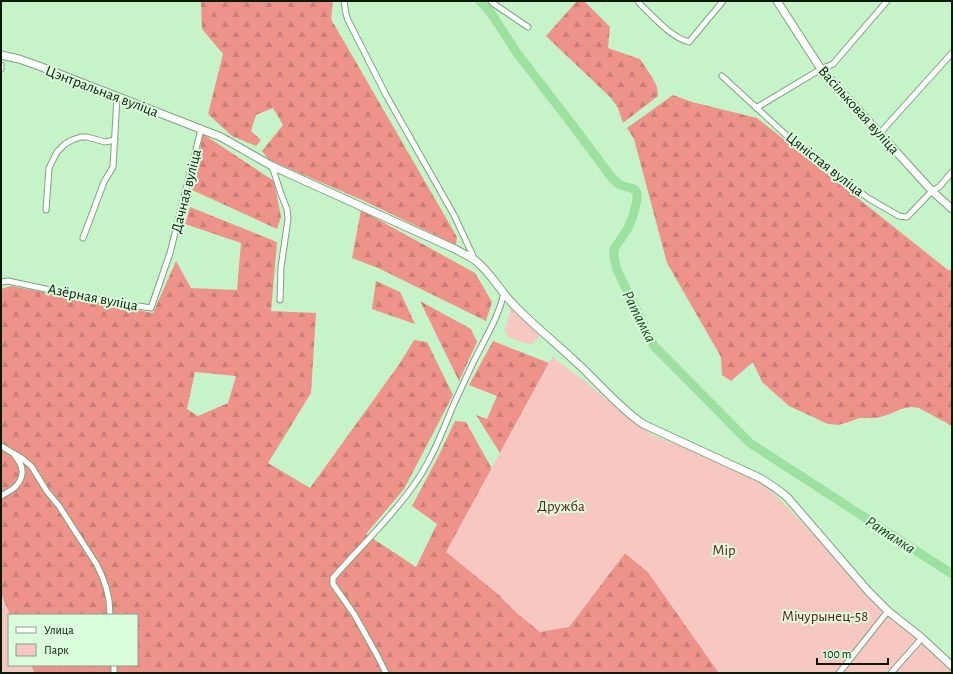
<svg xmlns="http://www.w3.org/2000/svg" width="953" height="674" font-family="'Alegreya Sans',sans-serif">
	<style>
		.forest { fill: url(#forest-firs); fill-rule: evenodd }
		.green { fill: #f7c7c1 }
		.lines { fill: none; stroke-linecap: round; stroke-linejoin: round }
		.river { stroke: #9de1a1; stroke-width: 9 }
		.street-casing { stroke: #7ba47d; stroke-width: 7 }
		.secondary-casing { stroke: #7ba47d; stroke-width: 9 }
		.street { stroke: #fff; stroke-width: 5 }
		.secondary { stroke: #fff; stroke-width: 7 }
		.labels { text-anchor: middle; stroke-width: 4; stroke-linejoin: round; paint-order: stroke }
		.street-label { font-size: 15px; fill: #091a0b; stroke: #dafddb }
		.park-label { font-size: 15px; fill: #631313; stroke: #dafddb }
		.water-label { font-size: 16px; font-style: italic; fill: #0f3f17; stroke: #dafddb }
	</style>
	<defs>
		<pattern id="forest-firs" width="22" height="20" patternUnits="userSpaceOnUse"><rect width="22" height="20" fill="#ee938a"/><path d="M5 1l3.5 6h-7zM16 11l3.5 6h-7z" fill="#cb7e76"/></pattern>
	</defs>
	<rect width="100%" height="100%" fill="#c7f3c8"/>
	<g class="forest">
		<path d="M 201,1 L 333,1 L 331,19 L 457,237 L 456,245 L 362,200 L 269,160 L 262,151 L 283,125 L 273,108 L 256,115 L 251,131 L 261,140 L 256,146 L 232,136 L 208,114 L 223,54 L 202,29 Z"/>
		<path d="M 577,1 L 584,1 L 610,27 L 608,48 L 640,59 L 652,77 L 657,87 L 658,96 L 623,123 L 618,108 L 611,98 L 546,36 Z"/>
		<path d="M 673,95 L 692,102 L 757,118 L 948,270 L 952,270 L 952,426 L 919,408 L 911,407 L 901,409 L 890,414 L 877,418 L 859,418 L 846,423 L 838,425 L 828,424 L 789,406 L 762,382 L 753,362 L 731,381 L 722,375 L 721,357 L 667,263 L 634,139 L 627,128 Z"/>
		<path d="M 203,134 L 274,181 L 281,217 L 277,229 L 192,190 Z"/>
		<path d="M 190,207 L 277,242 L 271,311 L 316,313 L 311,393 L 268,463 L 310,488 L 400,363 L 414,340 L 427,342 L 453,395 L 404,489 L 366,534 L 416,567 L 437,524 L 412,506 L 439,455 L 455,421 L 466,422 L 492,469 L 447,552 L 498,594 L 519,615 L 569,627 L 625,553 L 648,572 L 719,673 L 34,673 L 31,665 L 137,665 L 137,615 L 10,615 L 1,594 L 1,289 L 11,286 L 153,313 L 176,261 L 191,288 L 237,290 L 241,243 L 185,224 ZM 195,372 L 236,376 L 228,403 L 198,416 L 187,409 Z"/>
		<path d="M 361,210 L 475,273 L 492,302 L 486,321 L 378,268 L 352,258 Z"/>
		<path d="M 376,281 L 400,292 L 415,324 L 372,309 Z"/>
		<path d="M 420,301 L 471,329 L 477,342 L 459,381 Z"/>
		<path d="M 493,341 L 549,363 L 500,453 L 476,415 L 487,419 L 497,396 L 469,385 Z"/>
	</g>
	<g class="green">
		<path d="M 511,308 L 540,336 L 531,345 L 508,337 L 505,330 Z"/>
		<path d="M 552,357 L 586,382 L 627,417 L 652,435 L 681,446 L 765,485 L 790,510 L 829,551 L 885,612 L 952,669 L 952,673 L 719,673 L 648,572 L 625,553 L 569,627 L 540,632 L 519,615 L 498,594 L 446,552 Z"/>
		<path d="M 1,594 L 10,615 L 9,615 L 9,665 L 31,665 L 34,673 L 1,673 Z"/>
	</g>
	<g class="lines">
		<path class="river" d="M 480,1 L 489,10 L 517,53 L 574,127 L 612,178 L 620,185 L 634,189 L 637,193 L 637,200 L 633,216 L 627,230 L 614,249 L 614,257 L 617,270 L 654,346 L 750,443 L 952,574"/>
		<defs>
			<g id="street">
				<path d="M 344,1 L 346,14 L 348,20 L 386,95 L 454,215 L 475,260"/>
				<path d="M 491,1 L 494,4 L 528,27"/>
				<path d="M 638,1 L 640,4 C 655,18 669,36 689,42 L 723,1"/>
				<path d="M 1,65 L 1,69"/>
				<path d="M 722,76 L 798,146 L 818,161 L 868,198 L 899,216 L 907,217 L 932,191 L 939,187 L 952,172"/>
				<path d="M 756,108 L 821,69 L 833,64 L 887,1"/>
				<path d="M 880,133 L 952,53"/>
				<path d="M 272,166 L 281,194 L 287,209 L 288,219 L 281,267 L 280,300"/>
				<path d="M 46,210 L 49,168 L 57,152 L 65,144 L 72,140 L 81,137 L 87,137 L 105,142 L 115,140"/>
				<path d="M 83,238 L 104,182 L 113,167 L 117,97"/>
				<path d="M 1,282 L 8,281 L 83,297 L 151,308 L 170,253 L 201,129"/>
				<path d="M 1,446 L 23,459 L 32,467 L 46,490 L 59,506 L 97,565 L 102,576 L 106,587 L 109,600 L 110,615"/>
				<path d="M 1,496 C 6,493 13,490 17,485 C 25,475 23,465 15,456"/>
				<path d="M 114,665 L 114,673"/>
				<path d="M 386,673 L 377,655 L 354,614 L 333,584 L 333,578 C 359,548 388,521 411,489 C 430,464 441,435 453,406 C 459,393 465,380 471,367 C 482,343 499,318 504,292"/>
				<path d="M 839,673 L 888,611"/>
				<path d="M 891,673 L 922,638"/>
			</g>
			<g id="secondary">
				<path d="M 777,1 L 821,69 L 932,191 L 952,209"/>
				<path d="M 1,55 L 19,59 L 39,66 L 221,137 L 272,166 L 455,249 C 462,253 470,256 476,261 C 491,273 500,291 514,305 C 533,325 556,343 576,362 C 599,383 618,407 643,424 L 760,478 C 770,484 779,490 788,498 L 868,591 L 888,611 L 922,638 L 952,666"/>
			</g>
		</defs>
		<use href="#street" class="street-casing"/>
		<use href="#secondary" class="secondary-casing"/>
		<use href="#street" class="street"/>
		<use href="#secondary" class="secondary"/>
	</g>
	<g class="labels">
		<g class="street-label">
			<text transform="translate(102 91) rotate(21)" y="5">Цэнтральная вуліца</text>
			<text transform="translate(859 110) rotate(48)" y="5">Васільковая вуліца</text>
			<text transform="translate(825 164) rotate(38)" y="5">Цяністая вуліца</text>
			<text transform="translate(186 191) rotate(-76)" y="5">Дачная вуліца</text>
			<text transform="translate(93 297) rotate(11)" y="5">Азёрная вуліца</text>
		</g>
		<g class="park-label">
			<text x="561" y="511">Дружба</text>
			<text x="724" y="555">Мір</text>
			<text x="825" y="621">Мічурынец-58</text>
		</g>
		<g class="water-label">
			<text transform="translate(640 316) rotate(63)" y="6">Ратамка</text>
			<text transform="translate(891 534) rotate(33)" y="6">Ратамка</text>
		</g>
	</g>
	<rect width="953" height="674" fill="none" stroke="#091a0b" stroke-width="4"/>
	<rect x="8" y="614" width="130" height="52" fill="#dafddb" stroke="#86a288"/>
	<rect x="16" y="627" width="20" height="6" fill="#ffffff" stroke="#86a288"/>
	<text x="44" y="634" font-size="12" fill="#091a0b">Улица</text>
	<rect x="16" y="644" width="20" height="12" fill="#f7c7c1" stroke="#86a288"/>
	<text x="44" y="654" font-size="12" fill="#091a0b">Парк</text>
	<path d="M817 658v6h71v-6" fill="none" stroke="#091a0b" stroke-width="2"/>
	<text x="823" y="658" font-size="12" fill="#091a0b" stroke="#dafddb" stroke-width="3" paint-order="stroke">100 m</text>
</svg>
